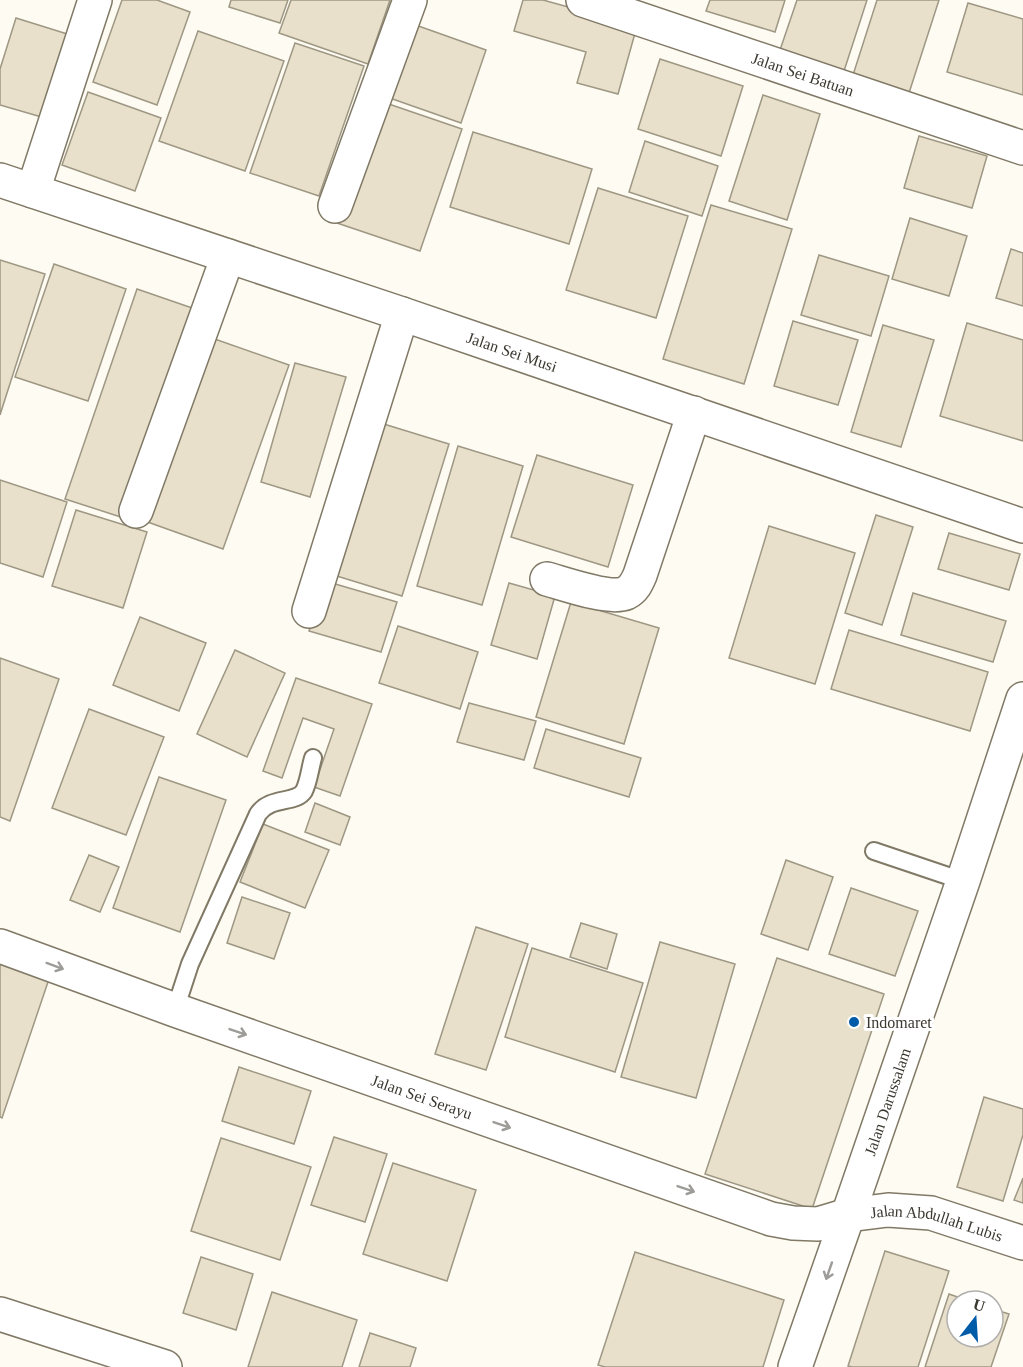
<svg xmlns="http://www.w3.org/2000/svg" width="1023" height="1367" font-family="Georgia,serif">
	<style>
		.building { fill: #e8e0cb; stroke: #9d9783; stroke-width: 1.5 }
		.lines { fill: none; stroke-linecap: round; stroke-linejoin: round }
		.lane-casing { stroke: #807966; stroke-width: 20 }
		.street-casing { stroke: #807966; stroke-width: 36 }
		.secondary-casing { stroke: #807966; stroke-width: 36 }
		.lane { stroke: #fff; stroke-width: 16 }
		.street { stroke: #fff; stroke-width: 33 }
		.secondary { stroke: #fff; stroke-width: 33 }
		.oneway { stroke: #9d9c98 }
		.poi-dot { fill: #005ba8; stroke: #fff; stroke-width: 2 }
		.labels { text-anchor: middle; stroke-width: 6; stroke-linejoin: round; paint-order: stroke }
		.street-label { font-size: 16px; fill: #3b3830; stroke: #fff }
		.poi-label { font-size: 16px; fill: #3b3830; stroke: #fff; text-anchor: start }
	</style>
	<rect width="100%" height="100%" fill="#fefbf3"/>
	<g class="building">
		<path d="M 122,0 L 157,0 L 190,12 L 157,105 L 93,82 Z"/>
		<path d="M 231,0 L 288,0 L 280,23 L 229,7 Z"/>
		<path d="M 291,0 L 390,0 L 368,64 L 279,33 Z"/>
		<path d="M 523,0 L 543,0 L 637,26 L 618,94 L 577,83 L 586,52 L 514,31 Z"/>
		<path d="M 710,0 L 785,0 L 775,32 L 706,11 Z"/>
		<path d="M 797,0 L 867,0 L 844,71 L 780,50 Z"/>
		<path d="M 877,0 L 939,0 L 909,93 L 853,75 Z"/>
		<path d="M 968,3 L 1023,19 L 1023,95 L 947,72 Z"/>
		<path d="M 16,18 L 77,37 L 52,120 L 0,105 L 0,69 Z"/>
		<path d="M 410,23 L 486,50 L 461,123 L 384,96 Z"/>
		<path d="M 198,31 L 284,61 L 245,171 L 159,141 Z"/>
		<path d="M 295,43 L 364,66 L 319,196 L 250,173 Z"/>
		<path d="M 660,59 L 743,86 L 721,156 L 638,129 Z"/>
		<path d="M 88,92 L 161,118 L 135,191 L 62,165 Z"/>
		<path d="M 763,95 L 820,114 L 787,220 L 729,201 Z"/>
		<path d="M 377,100 L 462,129 L 420,251 L 334,222 Z"/>
		<path d="M 473,132 L 592,169 L 569,244 L 450,207 Z"/>
		<path d="M 919,136 L 987,156 L 972,208 L 904,188 Z"/>
		<path d="M 645,141 L 718,166 L 702,216 L 629,192 Z"/>
		<path d="M 598,188 L 688,216 L 656,318 L 566,290 Z"/>
		<path d="M 711,205 L 792,229 L 744,384 L 663,359 Z"/>
		<path d="M 910,218 L 967,236 L 949,296 L 892,279 Z"/>
		<path d="M 1011,249 L 1023,253 L 1023,306 L 996,298 Z"/>
		<path d="M 819,255 L 889,276 L 871,336 L 801,315 Z"/>
		<path d="M 0,260 L 45,274 L 0,415 Z"/>
		<path d="M 54,264 L 126,289 L 88,401 L 15,377 Z"/>
		<path d="M 137,289 L 198,310 L 127,519 L 65,499 Z"/>
		<path d="M 793,321 L 858,340 L 838,405 L 774,386 Z"/>
		<path d="M 967,323 L 1023,340 L 1023,441 L 940,416 Z"/>
		<path d="M 883,325 L 934,340 L 901,447 L 851,432 Z"/>
		<path d="M 209,337 L 289,365 L 223,549 L 142,520 Z"/>
		<path d="M 295,363 L 346,377 L 310,497 L 261,482 Z"/>
		<path d="M 374,421 L 449,444 L 402,596 L 327,573 Z"/>
		<path d="M 458,446 L 523,466 L 482,605 L 417,586 Z"/>
		<path d="M 537,455 L 633,485 L 608,567 L 511,537 Z"/>
		<path d="M 0,480 L 67,502 L 43,577 L 0,563 Z"/>
		<path d="M 76,510 L 147,532 L 123,608 L 52,586 Z"/>
		<path d="M 876,515 L 913,527 L 882,625 L 845,613 Z"/>
		<path d="M 769,526 L 855,553 L 815,684 L 729,658 Z"/>
		<path d="M 949,533 L 1020,554 L 1009,590 L 938,569 Z"/>
		<path d="M 325,581 L 397,602 L 381,652 L 309,631 Z"/>
		<path d="M 509,583 L 555,596 L 537,659 L 491,645 Z"/>
		<path d="M 913,593 L 1006,621 L 993,662 L 901,635 Z"/>
		<path d="M 571,602 L 659,628 L 624,744 L 536,717 Z"/>
		<path d="M 140,617 L 206,643 L 179,711 L 113,685 Z"/>
		<path d="M 398,626 L 478,652 L 460,709 L 379,683 Z"/>
		<path d="M 849,630 L 988,672 L 970,731 L 831,689 Z"/>
		<path d="M 235,650 L 285,673 L 247,757 L 197,734 Z"/>
		<path d="M 0,658 L 59,679 L 10,821 L 0,817 Z"/>
		<path d="M 296,678 L 372,704 L 340,796 L 314,787 L 334,729 L 303,718 L 282,778 L 263,771 Z"/>
		<path d="M 469,703 L 536,721 L 524,760 L 457,742 Z"/>
		<path d="M 89,709 L 164,737 L 126,835 L 52,808 Z"/>
		<path d="M 546,729 L 641,758 L 629,797 L 534,768 Z"/>
		<path d="M 159,777 L 226,800 L 180,932 L 113,908 Z"/>
		<path d="M 315,803 L 350,817 L 340,845 L 305,832 Z"/>
		<path d="M 263,824 L 329,850 L 305,908 L 240,882 Z"/>
		<path d="M 89,855 L 119,867 L 100,912 L 70,900 Z"/>
		<path d="M 786,860 L 833,877 L 808,950 L 761,934 Z"/>
		<path d="M 851,888 L 918,911 L 895,976 L 829,954 Z"/>
		<path d="M 242,897 L 290,913 L 274,959 L 227,943 Z"/>
		<path d="M 581,923 L 617,934 L 607,969 L 570,957 Z"/>
		<path d="M 476,927 L 528,944 L 486,1070 L 435,1054 Z"/>
		<path d="M 660,942 L 735,964 L 696,1098 L 621,1077 Z"/>
		<path d="M 532,948 L 643,983 L 615,1072 L 505,1037 Z"/>
		<path d="M 777,958 L 884,994 L 812,1209 L 705,1174 Z"/>
		<path d="M 0,962 L 49,979 L 2,1118 L 0,1117 Z"/>
		<path d="M 239,1067 L 311,1091 L 294,1144 L 222,1121 Z"/>
		<path d="M 984,1097 L 1023,1109 L 1023,1135 L 1003,1201 L 957,1187 Z"/>
		<path d="M 334,1137 L 387,1154 L 365,1222 L 311,1205 Z"/>
		<path d="M 221,1138 L 311,1167 L 280,1260 L 191,1231 Z"/>
		<path d="M 393,1163 L 476,1190 L 447,1281 L 363,1254 Z"/>
		<path d="M 1023,1178 L 1023,1203 L 1014,1200 Z"/>
		<path d="M 885,1251 L 949,1271 L 918,1367 L 852,1367 L 848,1366 Z"/>
		<path d="M 635,1252 L 784,1300 L 763,1367 L 605,1367 L 598,1365 Z"/>
		<path d="M 201,1257 L 253,1274 L 236,1330 L 183,1313 Z"/>
		<path d="M 272,1292 L 357,1320 L 342,1367 L 248,1367 Z"/>
		<path d="M 949,1294 L 969,1301 L 957,1301 L 957,1337 L 993,1337 L 993,1309 L 1009,1314 L 991,1367 L 925,1367 Z"/>
		<path d="M 370,1333 L 416,1348 L 410,1367 L 359,1367 Z"/>
	</g>
	<g class="lines">
		<defs>
			<g id="lane">
				<path d="M 874,851 L 963,881"/>
				<path d="M 175,1010 L 190,964 L 258,814 C 270,796 296,804 304,791 C 309,781 310,768 313,758"/>
			</g>
			<g id="street">
				<path id="s1" d="M 583,0 L 1023,148"/>
				<path id="s2" d="M 0,180 L 402,314 L 1023,526"/>
				<path d="M 33,191 L 95,0"/>
				<path d="M 335,206 L 410,0"/>
				<path d="M 136,511 L 228,256"/>
				<path d="M 547,579 C 565,584 610,600 626,593 C 634,589 637,582 640,575 L 694,413"/>
				<path d="M 309,611 L 402,314"/>
				<path id="s3" d="M 848,1215 L 963,881 L 1023,699"/>
				<path d="M 0,1314 L 165,1367"/>
			</g>
			<g id="secondary">
				<path id="s4" d="M 0,946 L 175,1010 L 771,1219 L 793,1223 L 818,1224 L 848,1215 L 888,1210 L 931,1213 L 1023,1243"/>
				<path d="M 795,1367 L 848,1215"/>
			</g>
		</defs>
		<use href="#lane" class="lane-casing"/>
		<use href="#street" class="street-casing"/>
		<use href="#secondary" class="secondary-casing"/>
		<use href="#lane" class="lane"/>
		<use href="#street" class="street"/>
		<use href="#secondary" class="secondary"/>
	</g>
	<defs><path id="oneway-shaft" d="M-6 0H5M1.5-3L5.5 0L1.5 3" fill="none" stroke-width="1.6" stroke-linecap="round" stroke-linejoin="round" transform="scale(1.5)"/></defs>
	<g class="oneway">
		<use href="#oneway-shaft" transform="translate(55 966) rotate(20)"/>
		<use href="#oneway-shaft" transform="translate(238 1032) rotate(19)"/>
		<use href="#oneway-shaft" transform="translate(502 1125) rotate(19)"/>
		<use href="#oneway-shaft" transform="translate(686 1189) rotate(19)"/>
		<use href="#oneway-shaft" transform="translate(829 1271) rotate(109)"/>
	</g>
	<circle class="poi-dot" cx="854" cy="1022" r="6"/>
	<g class="labels">
		<g class="street-label">
			<text dy="6" stroke="none"><textPath href="#s1" startOffset="232">Jalan Sei Batuan</textPath></text>
			<text dy="6" stroke="none"><textPath href="#s2" startOffset="540">Jalan Sei Musi</textPath></text>
			<text dy="6" stroke="none"><textPath href="#s4" startOffset="448">Jalan Sei Serayu</textPath></text>
			<text dy="6" stroke="none"><textPath href="#s3" startOffset="120">Jalan Darussalam</textPath></text>
			<text dy="6" stroke="none"><textPath href="#s4" startOffset="987">Jalan Abdullah Lubis</textPath></text>
		</g>
		<g class="poi-label">
			<text x="866" y="1028">Indomaret</text>
		</g>
	</g>
	<g transform="translate(975 1319) rotate(17)"><circle r="28" fill="#ffffff" stroke="#b1afac" stroke-width="1.5"/>
	<path d="M0-4.5L10 22L0 15L-10 22Z" fill="#005ba8"/>
	<text y="-9" font-size="16" font-weight="bold" text-anchor="middle" fill="#3b3830">U</text>
	</g>
</svg>
